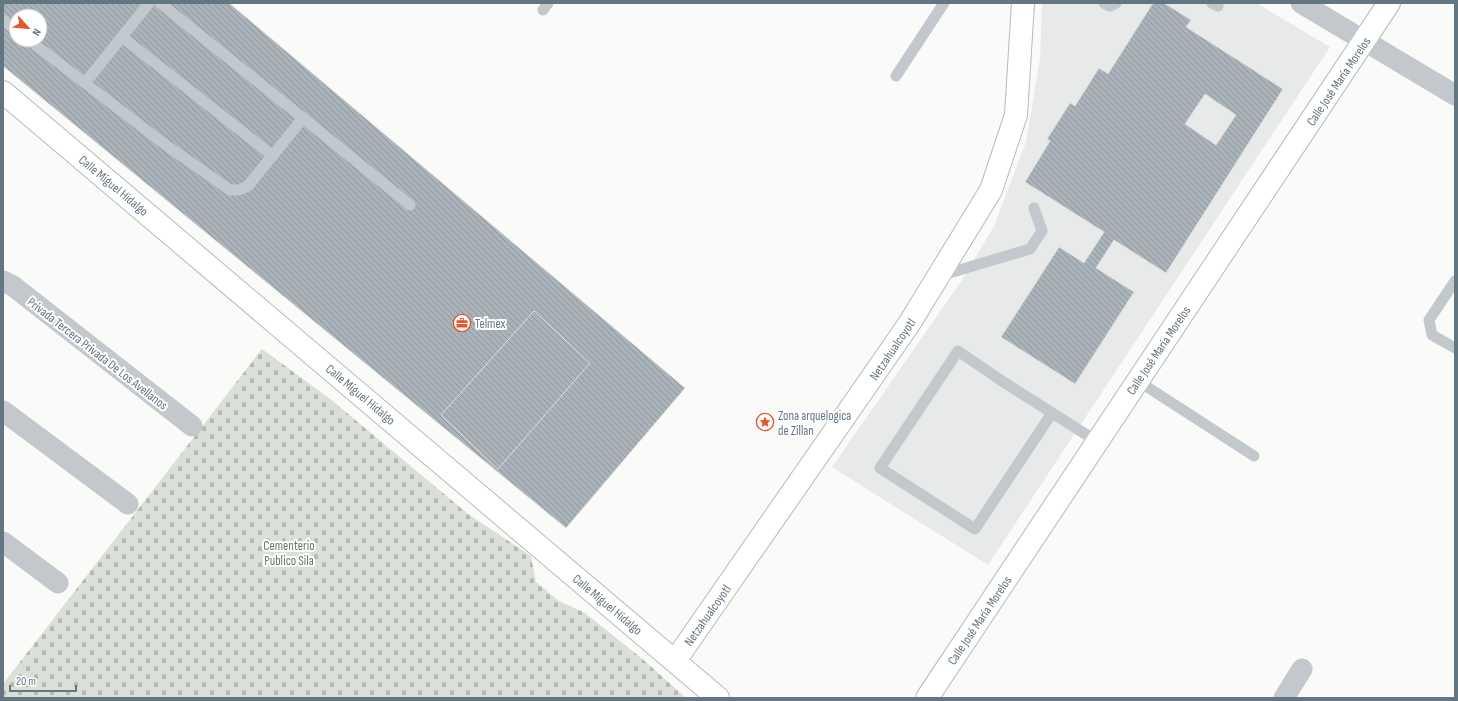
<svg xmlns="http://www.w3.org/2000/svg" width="1458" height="701" font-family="'Sofia Sans Condensed',sans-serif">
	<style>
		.built { fill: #e8e9e9 }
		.cemetery { fill: url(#cemetery-stones) }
		.building { fill: url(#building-back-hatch); stroke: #dcdcda; fill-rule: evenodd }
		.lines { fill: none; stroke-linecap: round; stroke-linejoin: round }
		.secondary-casing { stroke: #b3babf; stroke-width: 24 }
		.primary-casing { stroke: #b5babe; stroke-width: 24 }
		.lane { stroke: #c3c8cc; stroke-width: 11 }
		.street { stroke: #c3c8cc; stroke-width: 21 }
		.secondary { stroke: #fff; stroke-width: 22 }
		.primary { stroke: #fff; stroke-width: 22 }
		.labels { text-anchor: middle; stroke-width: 4; stroke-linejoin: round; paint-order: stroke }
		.street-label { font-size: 13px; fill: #657683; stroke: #fff }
		.poi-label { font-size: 13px; fill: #657683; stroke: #fff; text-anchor: start }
		.park-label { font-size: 13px; fill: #687a64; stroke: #fff }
	</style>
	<defs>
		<pattern id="cemetery-stones" width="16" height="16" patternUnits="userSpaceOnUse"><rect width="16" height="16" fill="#dadfd7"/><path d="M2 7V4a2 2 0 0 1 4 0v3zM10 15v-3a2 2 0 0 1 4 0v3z" fill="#b4b9b4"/></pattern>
		<pattern id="building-back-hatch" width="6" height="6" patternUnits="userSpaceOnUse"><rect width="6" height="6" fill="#aab3b9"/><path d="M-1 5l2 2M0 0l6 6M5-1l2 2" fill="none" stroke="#8e969c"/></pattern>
	</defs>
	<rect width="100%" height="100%" fill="#fafaf8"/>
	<path class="built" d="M 1042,3 L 1256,3 L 1330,47 L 988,565 L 832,467 L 960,283 L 994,226 L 1026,142 L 1040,59 Z"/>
	<path class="cemetery" d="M 262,349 L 329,398 L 468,514 L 531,556 L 536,582 L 559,601 L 585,613 L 646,662 L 686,698 L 3,698 L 3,684 Z"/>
	<g class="building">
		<path d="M 3,3 L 229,3 L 685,388 L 566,528 L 3,66 ZM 16,16 L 40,16 L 40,40 L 16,40 Z"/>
		<path d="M 1153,3 L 1164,3 L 1191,20 L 1186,27 L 1283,89 L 1166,273 L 1114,240 L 1096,268 L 1134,292 L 1075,384 L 1001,337 L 1059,247 L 1084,263 L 1104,232 L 1025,182 L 1050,141 L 1047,139 L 1070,103 L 1075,106 L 1099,68 L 1108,74 ZM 1205,94 L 1236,115 L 1216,145 L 1185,124 Z"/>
		<path d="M 534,311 L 590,363 L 498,469 L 441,415 Z"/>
	</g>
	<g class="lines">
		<defs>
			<g id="secondary">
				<path d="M 675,661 L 909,324 L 991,190 L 1016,115 L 1023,3"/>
				<path d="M 927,698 L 1389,3"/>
			</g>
			<path id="primary" d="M 3,92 L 718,698"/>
		</defs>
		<use href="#secondary" class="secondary-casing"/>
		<use href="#primary" class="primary-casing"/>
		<g class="lane">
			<path d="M 1104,3 L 1110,6 L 1116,3"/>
			<path d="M 1212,3 L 1218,6"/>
			<path d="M 543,10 L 548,3"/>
			<path d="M 3,20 L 16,30"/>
			<path d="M 122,37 L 273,156"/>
			<path d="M 29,40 L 163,143 L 230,190 L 239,190 L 248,186 L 303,118 L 160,3"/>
			<path d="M 896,76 L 944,3"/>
			<path d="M 85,83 L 149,3"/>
			<path d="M 303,118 L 410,205"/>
			<path d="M 939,276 L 1030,249 L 1042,231 L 1034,208"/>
			<path d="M 1455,281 L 1429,320 L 1432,335 L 1455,348"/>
			<path d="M 1138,381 L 1254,456"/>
			<path d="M 1052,413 L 975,529 L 880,468 L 958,351 L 1002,381 L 1098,442"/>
		</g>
		<g class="street">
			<path d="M 1301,3 L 1455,95"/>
			<path d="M 3,281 L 13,286 L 192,426"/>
			<path d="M 3,411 L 128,504"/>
			<path d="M 3,542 L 58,583"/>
			<path d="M 1284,698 L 1302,669"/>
		</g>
		<use href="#secondary" class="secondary"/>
		<use href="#primary" class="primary"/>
	</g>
	<defs>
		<symbol id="office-ring" viewBox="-11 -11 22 22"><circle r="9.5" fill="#fff" stroke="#e4572e" stroke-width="1.5"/><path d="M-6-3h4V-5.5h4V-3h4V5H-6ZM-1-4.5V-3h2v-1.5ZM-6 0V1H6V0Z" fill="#e4572e"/></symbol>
		<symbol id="sight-ring" viewBox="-11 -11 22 22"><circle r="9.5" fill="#fff" stroke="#e4572e" stroke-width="1.5"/><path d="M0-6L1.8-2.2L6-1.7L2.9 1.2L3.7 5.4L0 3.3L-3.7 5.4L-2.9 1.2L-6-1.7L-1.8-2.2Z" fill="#e4572e"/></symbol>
	</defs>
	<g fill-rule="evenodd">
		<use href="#office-ring" x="452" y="313" width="20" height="20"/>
		<use href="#sight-ring" x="755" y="412" width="20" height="20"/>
	</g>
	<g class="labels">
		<g class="street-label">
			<text transform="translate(1338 81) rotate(-56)" y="5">Calle José María Morelos</text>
			<text transform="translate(114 185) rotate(40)" y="5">Calle Míguel Hidalgo</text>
			<text transform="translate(892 349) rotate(-56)" y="5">Netzahualcoyotl</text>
			<text transform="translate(1158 350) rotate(-56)" y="5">Calle José María Morelos</text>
			<text transform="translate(98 353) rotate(38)" y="5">Privada Tercera Privada De Los Avellanos</text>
			<text transform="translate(361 394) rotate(40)" y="5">Calle Míguel Hidalgo</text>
			<text transform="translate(608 604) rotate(40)" y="5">Calle Míguel Hidalgo</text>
			<text transform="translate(707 615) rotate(-55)" y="5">Netzahualcoyotl</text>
			<text transform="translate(979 620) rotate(-56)" y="5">Calle José María Morelos</text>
		</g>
		<g class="poi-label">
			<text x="475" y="328">Telmex</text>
			<text x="778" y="420">Zona arquelogica<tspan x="778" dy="15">de Zillan</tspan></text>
		</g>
		<g class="park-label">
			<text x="289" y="550">Cementerio<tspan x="289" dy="15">Publico Sila</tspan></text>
		</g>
	</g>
	<rect width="1458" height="701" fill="none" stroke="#657683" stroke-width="8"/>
	<g transform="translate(28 28) rotate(117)"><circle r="19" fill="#ffffff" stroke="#c1c8cd"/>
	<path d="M0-3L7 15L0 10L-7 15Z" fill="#e4572e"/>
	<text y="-6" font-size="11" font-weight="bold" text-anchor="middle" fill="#657683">N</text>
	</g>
	<path d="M10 685v6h66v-6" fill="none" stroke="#657683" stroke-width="2"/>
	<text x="16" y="685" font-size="12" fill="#657683" stroke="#ffffff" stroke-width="3" paint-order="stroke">20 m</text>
</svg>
